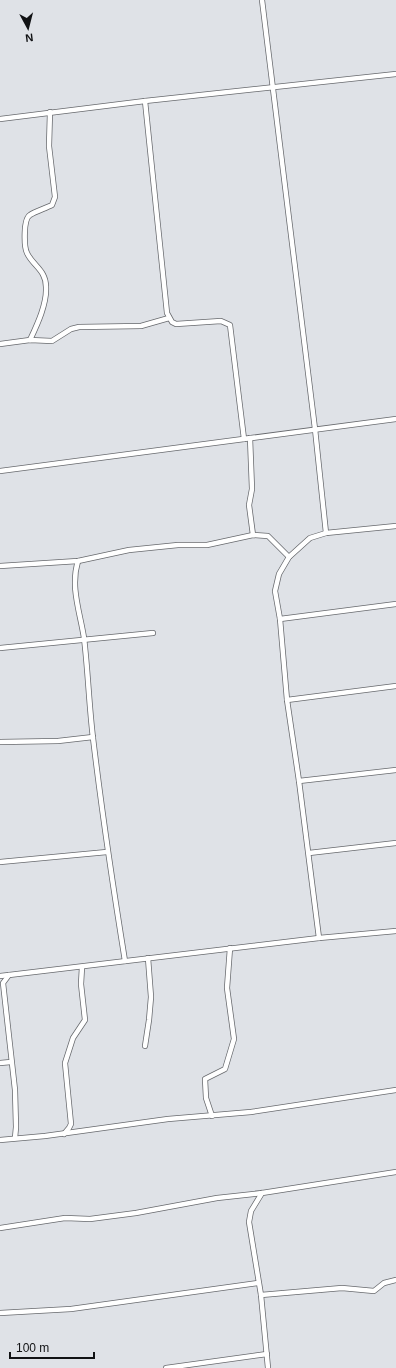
<svg xmlns="http://www.w3.org/2000/svg" width="396" height="1368" font-family="Helvetica,sans-serif">
	<style>
		.lines { fill: none; stroke-linecap: round; stroke-linejoin: round }
		.minor-casing { stroke: #67696d; stroke-width: 6 }
		.minor { stroke: #fff; stroke-width: 4.5 }
	</style>
	<rect width="100%" height="100%" fill="#dfe2e7"/>
	<g class="lines">
		<defs>
			<g id="minor">
				<path d="M 262,0 L 315,429 L 326,533"/>
				<path d="M 145,101 L 167,313 L 172,322 L 176,324 L 221,321 L 230,325 L 244,439"/>
				<path d="M 0,119 L 145,101 L 396,74"/>
				<path d="M 30,340 C 37,325 47,304 46,287 C 46,270 33,266 27,253 C 24,247 23,219 30,215 C 34,212 46,208 52,205 L 55,197 L 49,146 L 50,112"/>
				<path d="M 0,344 L 30,340 L 52,341 L 71,329 L 79,327 L 141,326 L 169,318"/>
				<path d="M 250,438 L 252,489 L 249,505 L 253,535"/>
				<path d="M 0,471 L 396,419"/>
				<path d="M 78,561 C 70,587 80,612 84,638 C 88,671 89,705 93,738 C 102,813 113,887 125,961"/>
				<path d="M 0,566 L 78,561 L 129,550 L 178,545 L 207,545 L 253,535 L 268,536 L 289,557"/>
				<path d="M 280,619 L 396,604"/>
				<path d="M 0,648 L 153,633"/>
				<path d="M 287,700 L 396,686"/>
				<path d="M 0,742 L 58,741 L 93,737"/>
				<path d="M 299,781 L 396,770"/>
				<path d="M 309,853 L 396,843"/>
				<path d="M 0,862 L 107,852"/>
				<path d="M 319,938 L 299,781 L 287,700 L 280,619 L 275,591 L 279,574 L 289,557 L 310,538 L 326,533 L 396,526"/>
				<path d="M 0,976 L 9,975"/>
				<path d="M 145,1046 L 149,1020 L 151,997 L 148,958"/>
				<path d="M 0,1063 L 11,1062"/>
				<path d="M 212,1116 L 206,1098 L 205,1079 L 225,1069 L 234,1039 L 227,988 L 230,948"/>
				<path d="M 64,1134 L 69,1128 L 71,1124 L 65,1063 L 73,1038 L 85,1020 L 81,984 L 82,967"/>
				<path d="M 15,1138 L 16,1127 L 15,1090 L 3,983 L 9,975 L 319,938 L 396,931"/>
				<path d="M 0,1140 L 45,1136 L 168,1119 L 251,1112 L 396,1090"/>
				<path d="M 262,1193 L 251,1211 L 249,1222 L 261,1295 L 268,1368"/>
				<path d="M 0,1228 L 65,1218 L 90,1219 L 136,1213 L 217,1198 L 262,1193 L 396,1172"/>
				<path d="M 261,1295 L 342,1288 L 374,1291 L 384,1283 L 396,1280"/>
				<path d="M 0,1313 L 71,1309 L 258,1283"/>
				<path d="M 166,1368 L 267,1354"/>
			</g>
		</defs>
		<use href="#minor" class="minor-casing"/>
		<use href="#minor" class="minor"/>
	</g>
	<g transform="translate(28 28) rotate(173)" stroke="#dfe2e7" stroke-width="3" paint-order="stroke">
	<path d="M0-3L7 15L0 10L-7 15Z" fill="#111214"/>
	<text y="-6" font-size="11" font-weight="bold" text-anchor="middle" fill="#111214">N</text>
	</g>
	<path d="M10 1352v6h84v-6" fill="none" stroke="#111214" stroke-width="2"/>
	<text x="16" y="1352" font-size="12" fill="#111214" stroke="#dfe2e7" stroke-width="3" paint-order="stroke">100 m</text>
</svg>
